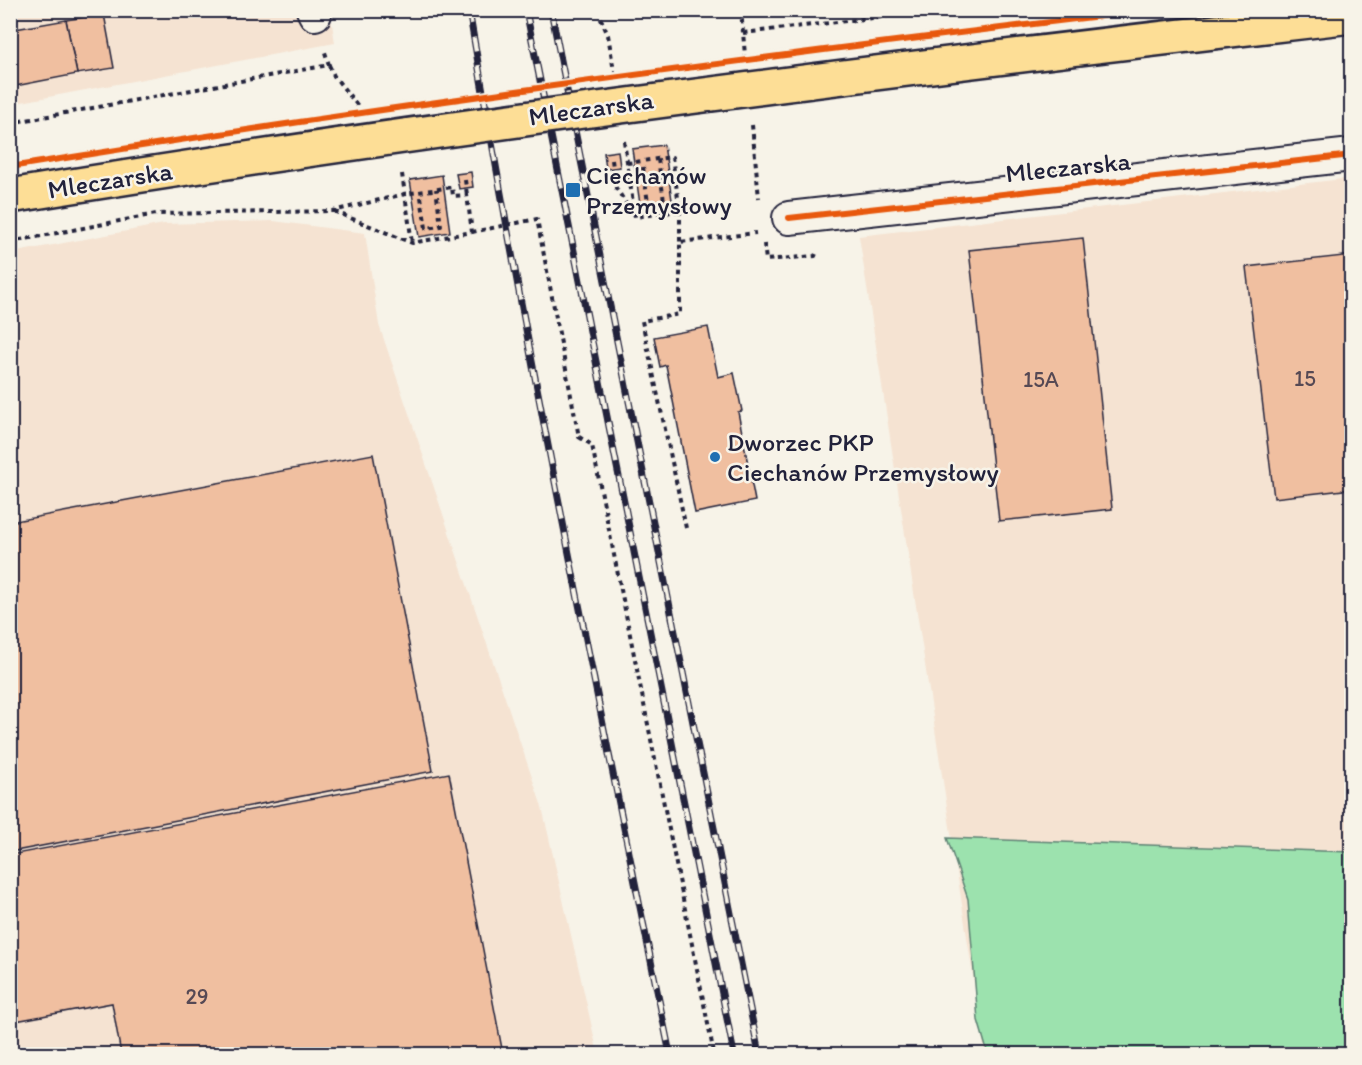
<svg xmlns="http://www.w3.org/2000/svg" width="1362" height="1065" font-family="Itim,sans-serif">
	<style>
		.built { fill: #f5e3d2 }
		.green { fill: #9ce2ae; stroke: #5f8274; stroke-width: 1.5 }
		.building { fill: #f0bfa0; stroke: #22223b; stroke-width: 1.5 }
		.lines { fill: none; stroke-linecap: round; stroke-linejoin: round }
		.street-casing { stroke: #22223b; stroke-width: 36 }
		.path { stroke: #22223b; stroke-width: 4; stroke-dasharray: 4.5 4.5; stroke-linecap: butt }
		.street { stroke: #f7f3e8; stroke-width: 32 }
		.rail-casing { stroke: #22223b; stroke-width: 7 }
		.rail { stroke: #f7f3e8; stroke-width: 4.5; stroke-dasharray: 14; stroke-linecap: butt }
		.primary-bridge-casing { stroke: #22223b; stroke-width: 38; stroke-linecap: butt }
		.primary-bridge { stroke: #fdde96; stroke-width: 33 }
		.cycleway-casing { stroke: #f7f3e8; stroke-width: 10 }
		.cycleway { stroke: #e8590c; stroke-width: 6 }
		.poi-dot { fill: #1f6fb2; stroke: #f7f3e8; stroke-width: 2 }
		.labels { text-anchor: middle; stroke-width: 5; stroke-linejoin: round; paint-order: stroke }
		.number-label { font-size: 22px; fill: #564954 }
		.street-label { font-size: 26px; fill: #22223b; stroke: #f7f3e8 }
		.poi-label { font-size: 26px; fill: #22223b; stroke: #f7f3e8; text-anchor: start }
	</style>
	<rect width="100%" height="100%" fill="#f7f3e8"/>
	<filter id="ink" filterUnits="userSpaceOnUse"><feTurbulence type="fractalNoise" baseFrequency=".0167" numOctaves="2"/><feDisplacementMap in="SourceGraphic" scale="12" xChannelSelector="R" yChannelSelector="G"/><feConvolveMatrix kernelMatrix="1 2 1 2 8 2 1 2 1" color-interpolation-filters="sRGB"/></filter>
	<g filter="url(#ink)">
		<g class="built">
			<path d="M 11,11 L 330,11 L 335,43 L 11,104 Z"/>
			<path d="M 1351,178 L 1351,1054 L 985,1054 L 859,236 Z"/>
			<path d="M 273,221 L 365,233 L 379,325 L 542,807 L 598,1054 L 11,1054 L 11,253 L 164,224 Z"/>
		</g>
		<path class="green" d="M 947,838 L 1351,852 L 1351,1054 L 988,1054 L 978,1020 L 968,899 Z"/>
		<g class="building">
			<path d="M 104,14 L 114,68 L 77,74 L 66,20 Z"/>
			<path d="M 66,20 L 77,74 L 10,87 L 10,30 Z"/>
			<path d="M 664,145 L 673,207 L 641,211 L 632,149 Z"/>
			<path d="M 618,151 L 620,167 L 606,169 L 604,153 Z"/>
			<path d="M 471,172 L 473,187 L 459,189 L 456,174 Z"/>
			<path d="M 442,175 L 450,232 L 419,237 L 410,180 Z"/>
			<path d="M 1083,238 L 1112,509 L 999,521 L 969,250 Z"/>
			<path d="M 1352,255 L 1352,489 L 1274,498 L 1246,267 Z"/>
			<path d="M 708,327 L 718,377 L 734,373 L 742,411 L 738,412 L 755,501 L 695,513 L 666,365 L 660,367 L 654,337 Z"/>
			<path d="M 373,454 L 433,771 L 10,852 L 10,522 Z"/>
			<path d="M 449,773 L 503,1054 L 121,1054 L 112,1003 L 10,1022 L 10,855 Z"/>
		</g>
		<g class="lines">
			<defs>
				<g id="street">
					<path d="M 313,10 L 315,14"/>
					<path d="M 789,218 L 1352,155"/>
				</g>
			</defs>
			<use href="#street" class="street-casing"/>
			<g class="path">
				<path d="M 597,10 L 608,35 L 614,71"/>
				<path d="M 741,10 L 745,55"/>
				<path d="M 743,33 L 941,10"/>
				<path d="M 329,65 L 334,76 L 358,106"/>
				<path d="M 10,123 L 329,65 L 324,49"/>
				<path d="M 752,125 L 759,198"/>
				<path d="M 624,141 L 635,217 L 680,211"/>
				<path d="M 612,160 L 616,188 L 633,214"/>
				<path d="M 627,163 L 672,157 L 680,211 L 680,242"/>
				<path d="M 643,167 L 648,203 L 664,201 L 658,159"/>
				<path d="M 402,174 L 412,243"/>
				<path d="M 465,180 L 467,195"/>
				<path d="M 421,197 L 426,228 L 441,226 L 436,189"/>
				<path d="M 472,232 L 537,219 L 579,437 L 592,445 L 714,1054"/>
				<path d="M 10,242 L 156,214 L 333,211 L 405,194 L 452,187 L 453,196 L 467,195 L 472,232 L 412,243 L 333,211"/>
				<path d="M 764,244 L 766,260 L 815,256 L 817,251"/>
				<path d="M 686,528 L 642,321 L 680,314 L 680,242 L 756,233"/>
			</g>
			<use href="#street" class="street"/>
			<defs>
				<g id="rail">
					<path d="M 469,10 C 528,360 599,707 670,1054"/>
					<path d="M 526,10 L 734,1054"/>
					<path d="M 551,10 L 759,1054"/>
				</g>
			</defs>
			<use href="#rail" class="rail-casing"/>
			<use href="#rail" class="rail"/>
			<defs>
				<path id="primary-bridge" d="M 10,196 C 456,123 903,68 1352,16"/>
			</defs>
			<use href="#primary-bridge" class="primary-bridge-casing"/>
			<use href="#primary-bridge" class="primary-bridge"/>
			<defs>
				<g id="cycleway">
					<path d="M 10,167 C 389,105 770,55 1151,10"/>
					<path d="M 789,218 L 1352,155"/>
				</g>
			</defs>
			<use href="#cycleway" class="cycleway-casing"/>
			<use href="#cycleway" class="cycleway"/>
		</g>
	</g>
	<g class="poi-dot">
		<rect x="565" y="182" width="16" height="16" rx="3"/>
		<circle cx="715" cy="457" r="6"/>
	</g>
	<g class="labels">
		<g class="number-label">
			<text x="1305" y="386">15</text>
			<text x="1041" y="387">15A</text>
			<text x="197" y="1004">29</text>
		</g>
		<g class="street-label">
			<text transform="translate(591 108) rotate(-8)" y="9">Mleczarska</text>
			<text transform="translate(1068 167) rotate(-6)" y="9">Mleczarska</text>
			<text transform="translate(110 180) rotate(-9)" y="9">Mleczarska</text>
		</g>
		<g class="poi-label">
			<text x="586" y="184">Ciechanów<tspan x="586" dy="30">Przemysłowy</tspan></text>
			<text x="727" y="451">Dworzec PKP<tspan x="727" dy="30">Ciechanów Przemysłowy</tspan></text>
		</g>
	</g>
	<rect width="1362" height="1065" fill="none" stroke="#f7f3e8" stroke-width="36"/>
	<rect x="18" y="18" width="1326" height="1029" fill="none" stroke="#22223b" stroke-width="2" filter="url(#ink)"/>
</svg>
